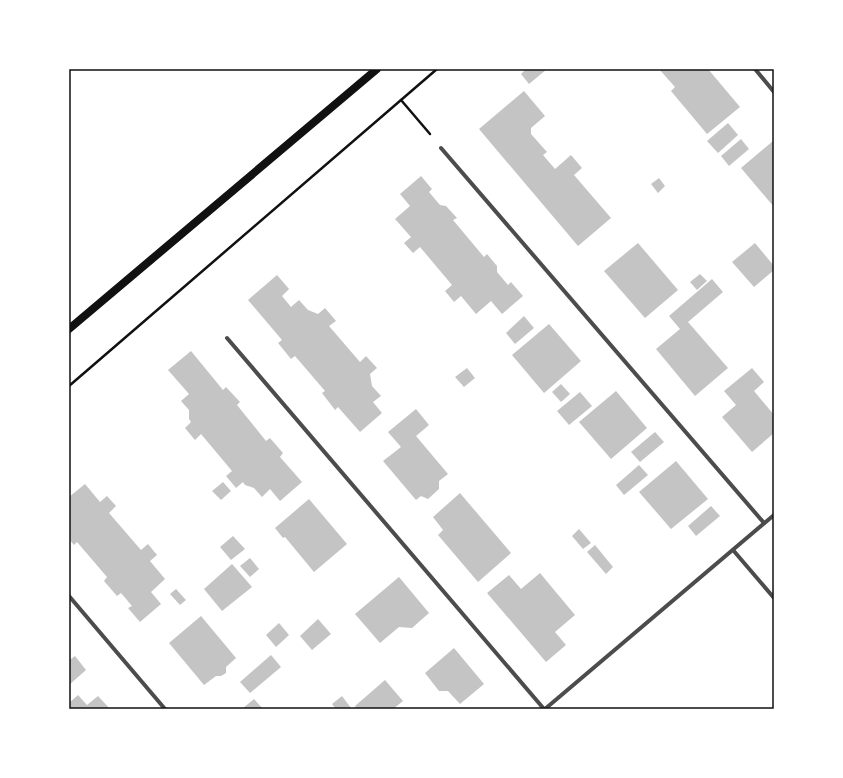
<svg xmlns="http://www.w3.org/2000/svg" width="843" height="778" font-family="'Space Grotesk',sans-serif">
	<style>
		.building { fill: #c4c4c4 }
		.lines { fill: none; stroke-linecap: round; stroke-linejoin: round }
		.path { stroke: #111; stroke-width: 2.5 }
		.minor { stroke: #4c4c4c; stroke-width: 4 }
		.secondary { stroke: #111; stroke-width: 8 }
		.neatline { fill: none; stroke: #111; stroke-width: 1.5 }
	</style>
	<rect width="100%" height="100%" fill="#fff"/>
	<g class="building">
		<path d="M 526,69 L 547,69 L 529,84 L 521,74 Z"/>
		<path d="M 659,69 L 708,69 L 740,107 L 707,134 L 671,91 L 675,87 Z"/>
		<path d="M 524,91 L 545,116 L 531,128 L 531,134 L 547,152 L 543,155 L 555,169 L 571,155 L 582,168 L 574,175 L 611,218 L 578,246 L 479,129 Z"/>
		<path d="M 728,123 L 738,135 L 718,153 L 707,141 Z"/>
		<path d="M 741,139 L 749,149 L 729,166 L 721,156 Z"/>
		<path d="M 773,141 L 774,142 L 774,207 L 741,168 Z"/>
		<path d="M 421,176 L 432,189 L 429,192 L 440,205 L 446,206 L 457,218 L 453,220 L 484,257 L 487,254 L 497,266 L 497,272 L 508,285 L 511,282 L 523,296 L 502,314 L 491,301 L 476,314 L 461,296 L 454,302 L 445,291 L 452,285 L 420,247 L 413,253 L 404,243 L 411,237 L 395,219 L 410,206 L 400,194 Z"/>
		<path d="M 659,178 L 665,186 L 658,193 L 651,184 Z"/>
		<path d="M 638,243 L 678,290 L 645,318 L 604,271 Z"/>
		<path d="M 755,243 L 774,266 L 774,270 L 754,287 L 732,262 Z"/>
		<path d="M 700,274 L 707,281 L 697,290 L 690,282 Z"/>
		<path d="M 277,275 L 289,289 L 282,296 L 291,307 L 299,300 L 308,310 L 318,314 L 325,308 L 336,321 L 329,326 L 360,362 L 366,356 L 377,368 L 370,374 L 372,386 L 381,396 L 373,402 L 382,413 L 360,432 L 338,407 L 335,410 L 322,393 L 325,391 L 295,356 L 291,359 L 278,343 L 282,340 L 248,300 Z"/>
		<path d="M 712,279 L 723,292 L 688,322 L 728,368 L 695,396 L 656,349 L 680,329 L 669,316 Z"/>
		<path d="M 524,316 L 534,328 L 515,344 L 506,333 Z"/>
		<path d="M 549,324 L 581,361 L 544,393 L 512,355 Z"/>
		<path d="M 191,351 L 223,390 L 226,387 L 240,402 L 237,405 L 266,441 L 270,438 L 283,453 L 280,457 L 302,482 L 280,501 L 270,489 L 262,497 L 254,488 L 245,485 L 243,482 L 236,488 L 226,476 L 232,471 L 201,434 L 195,440 L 185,428 L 191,422 L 189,419 L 189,410 L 181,401 L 189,394 L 168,370 Z"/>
		<path d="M 467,368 L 475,378 L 464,387 L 455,377 Z"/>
		<path d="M 752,368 L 764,382 L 754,391 L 774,415 L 774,433 L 752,452 L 722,417 L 736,405 L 724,391 Z"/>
		<path d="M 561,384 L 570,394 L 561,402 L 552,392 Z"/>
		<path d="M 616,391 L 647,428 L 611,459 L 579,422 Z"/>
		<path d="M 580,392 L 592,406 L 569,425 L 557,411 Z"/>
		<path d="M 416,409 L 429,425 L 416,436 L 448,474 L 439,481 L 439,489 L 428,499 L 421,496 L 416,500 L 383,461 L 401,447 L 388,432 Z"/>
		<path d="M 655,432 L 664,442 L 640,462 L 631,452 Z"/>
		<path d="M 676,461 L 708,499 L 671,529 L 639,492 Z"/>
		<path d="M 639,465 L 648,475 L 624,495 L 616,485 Z"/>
		<path d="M 223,482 L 231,491 L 221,500 L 212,491 Z"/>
		<path d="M 85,484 L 100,502 L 107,496 L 116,506 L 109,513 L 141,550 L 148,544 L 157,555 L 150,561 L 165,579 L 151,592 L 161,604 L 140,622 L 128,608 L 132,606 L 121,593 L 117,596 L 104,581 L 107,577 L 77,542 L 74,545 L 69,539 L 69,497 Z"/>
		<path d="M 460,493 L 511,553 L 478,582 L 438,535 L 443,530 L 433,517 Z"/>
		<path d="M 309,499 L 347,544 L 314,572 L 285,537 L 283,538 L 275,528 Z"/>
		<path d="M 711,506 L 720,516 L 696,536 L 688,526 Z"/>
		<path d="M 579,529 L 591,543 L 583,549 L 572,536 Z"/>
		<path d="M 233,536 L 245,549 L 231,560 L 220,547 Z"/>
		<path d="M 595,545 L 613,567 L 606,574 L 587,552 Z"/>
		<path d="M 250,558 L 259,569 L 250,577 L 240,566 Z"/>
		<path d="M 232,564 L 252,587 L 222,611 L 204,589 Z"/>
		<path d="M 540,573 L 575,615 L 555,632 L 566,645 L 546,662 L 487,593 L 509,575 L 521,589 Z"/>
		<path d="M 399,577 L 429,613 L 412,628 L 399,627 L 380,643 L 355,614 Z"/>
		<path d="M 176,589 L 186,600 L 180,605 L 170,594 Z"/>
		<path d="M 201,616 L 236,658 L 226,667 L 226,673 L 221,676 L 216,676 L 204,685 L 169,643 Z"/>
		<path d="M 318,619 L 331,634 L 312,650 L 300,636 Z"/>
		<path d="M 279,623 L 289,635 L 276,647 L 266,635 Z"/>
		<path d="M 454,648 L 484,684 L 460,704 L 448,691 L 439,691 L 425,673 Z"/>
		<path d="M 271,655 L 281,667 L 250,693 L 240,682 Z"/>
		<path d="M 75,656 L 86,670 L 69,685 L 69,657 L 71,659 Z"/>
		<path d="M 385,680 L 403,701 L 393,709 L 357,709 L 355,706 Z"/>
		<path d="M 78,695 L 87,705 L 98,696 L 110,709 L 69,709 L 69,703 Z"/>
		<path d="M 342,696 L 351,708 L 350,709 L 336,709 L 332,704 Z"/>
		<path d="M 254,699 L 263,709 L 242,709 Z"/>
	</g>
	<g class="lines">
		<g class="path">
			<path d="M 401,100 L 430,134"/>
			<path d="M 69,386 L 437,69"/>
		</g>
		<g class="minor">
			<path d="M 755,69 L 774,92"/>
			<path d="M 441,148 L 764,523"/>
			<path d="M 227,338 L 544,709"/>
			<path d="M 733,550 L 774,598"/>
			<path d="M 69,596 L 165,709"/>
			<path d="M 545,709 L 774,515"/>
		</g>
		<path class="secondary" d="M 69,329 L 377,69"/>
	</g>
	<rect width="843" height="778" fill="none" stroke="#ffffff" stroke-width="140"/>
	<rect x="70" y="70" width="703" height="638" class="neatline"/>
</svg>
